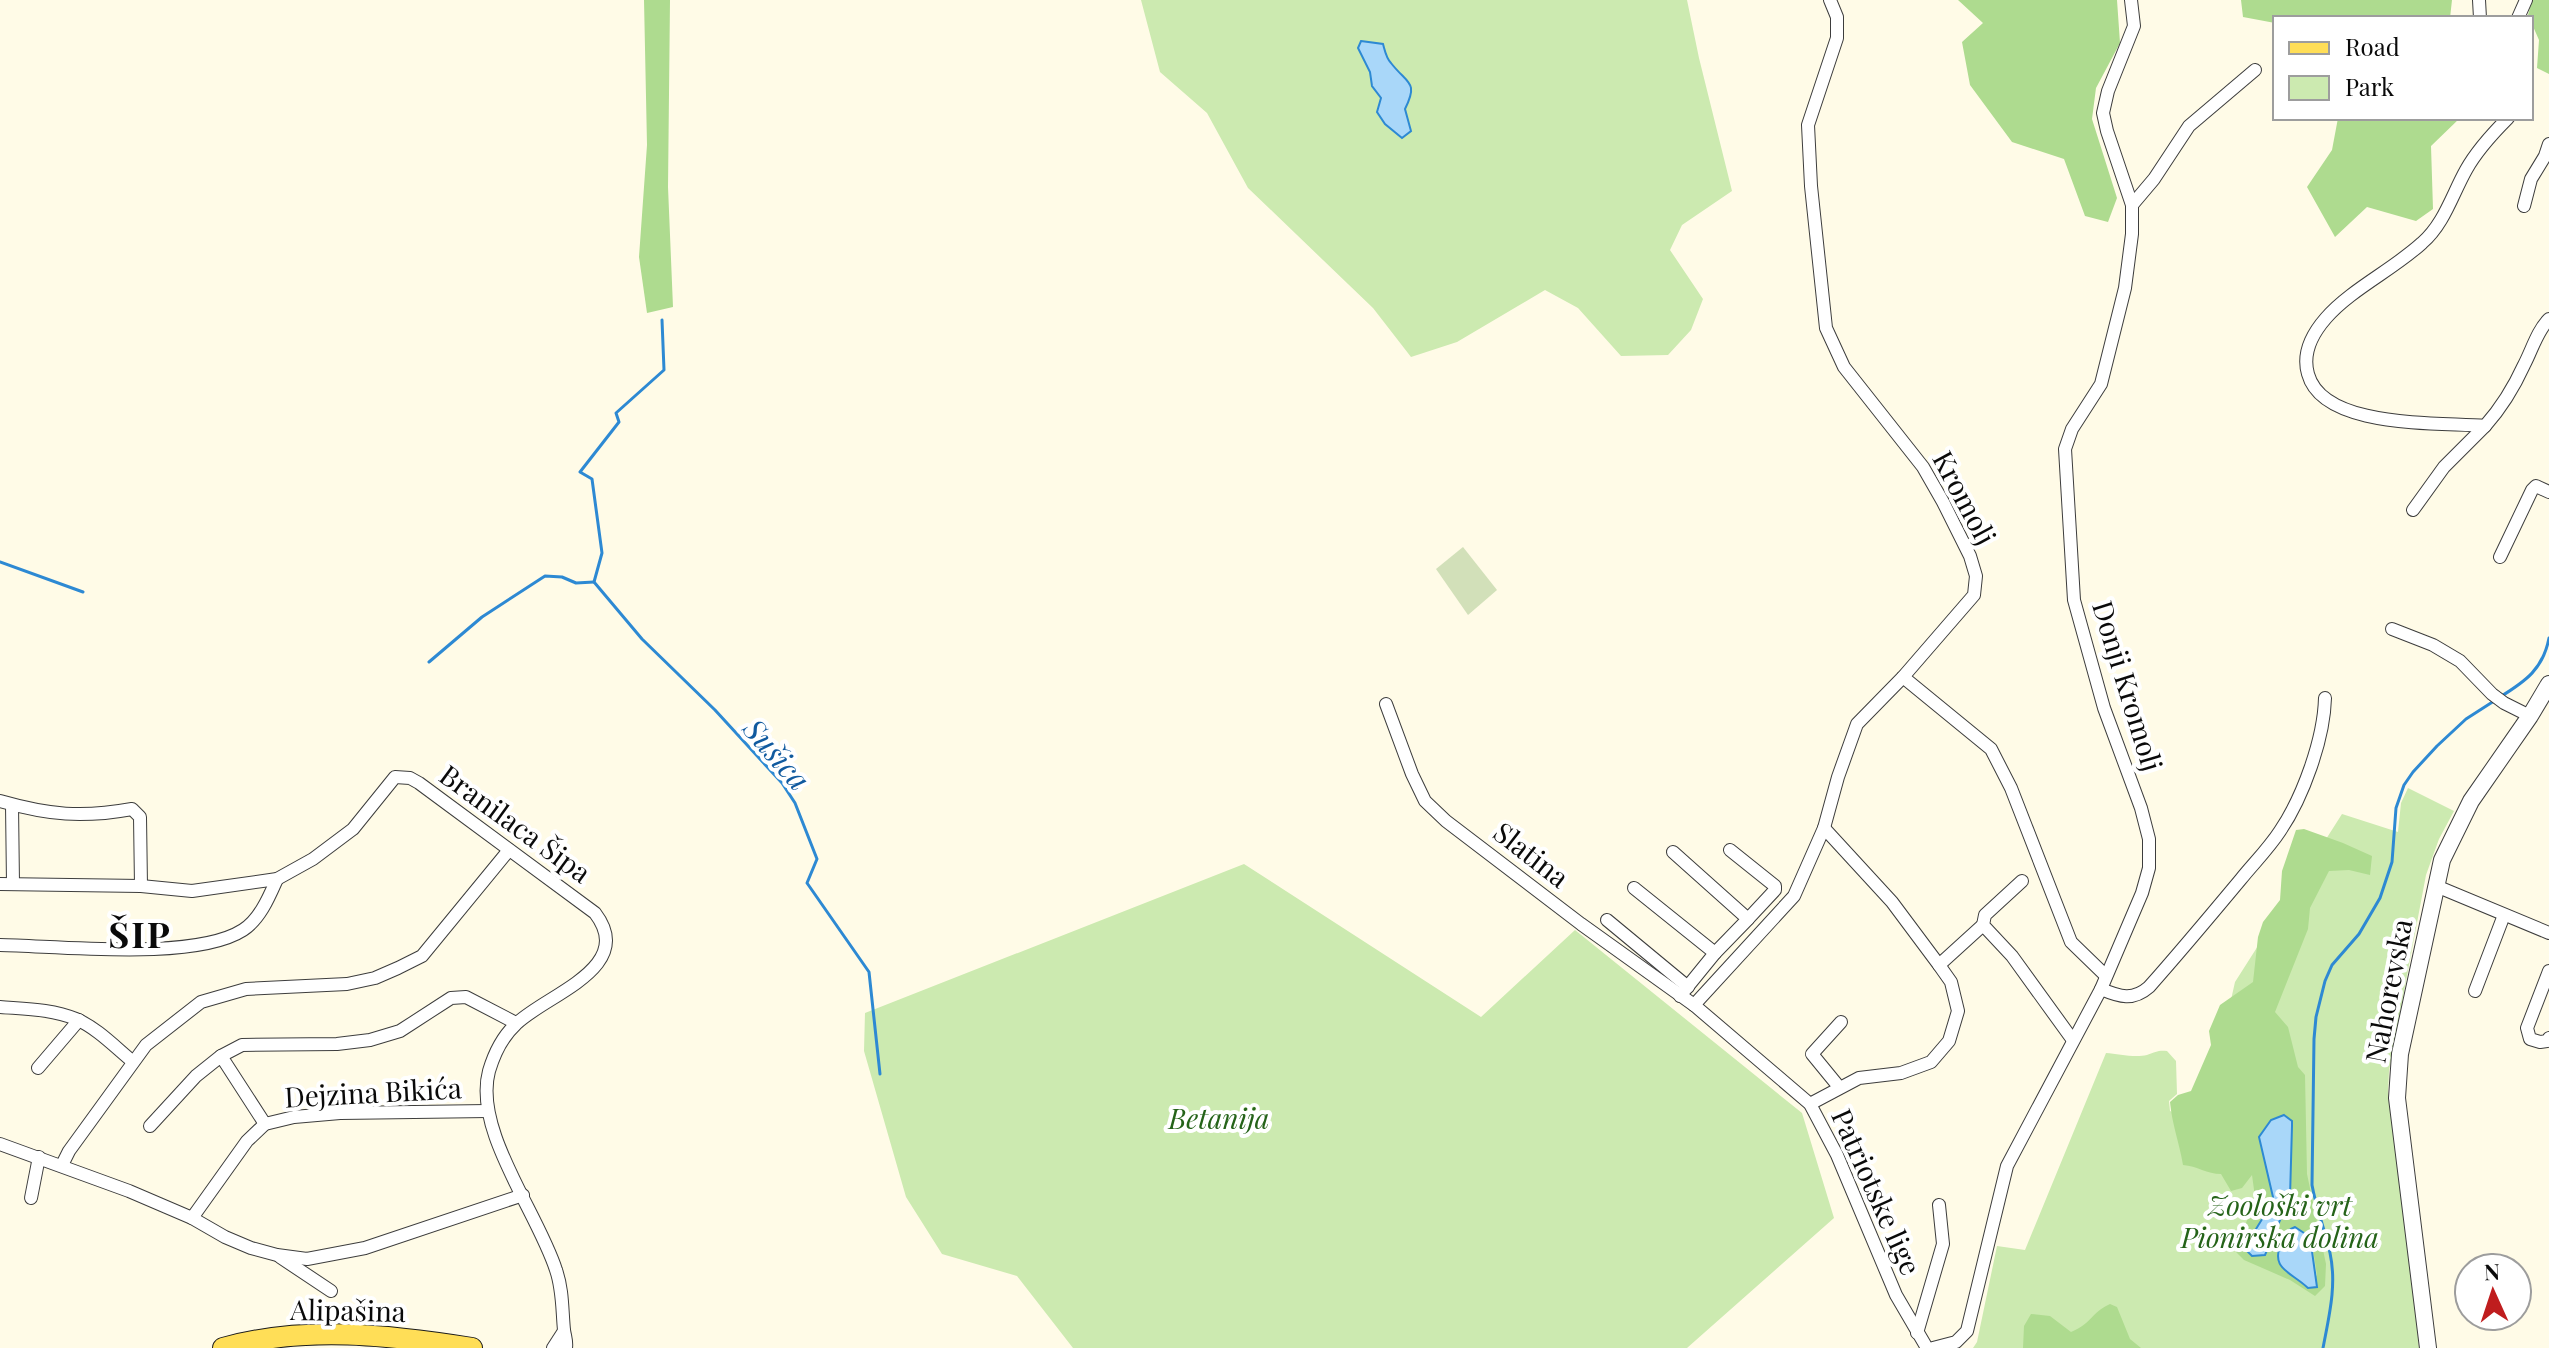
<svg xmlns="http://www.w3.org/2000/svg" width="2549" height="1348" font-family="'Playfair Display',serif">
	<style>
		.green { fill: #cceab0 }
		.forest { fill: #aedb8f; fill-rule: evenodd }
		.cemetery { fill: #d2e0b9 }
		.water { fill: #a9d7f9; stroke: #2d89d3; stroke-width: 2 }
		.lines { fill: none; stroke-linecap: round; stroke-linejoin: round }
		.stream { stroke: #2d89d3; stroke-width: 3 }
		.minor-casing { stroke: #3d3d3d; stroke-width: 14 }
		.tertiary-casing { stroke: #3d3d3d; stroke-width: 18 }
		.primary-casing { stroke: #1b1b1b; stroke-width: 22 }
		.minor { stroke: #fff; stroke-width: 12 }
		.tertiary { stroke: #fff; stroke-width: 16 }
		.primary { stroke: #ffde57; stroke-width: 20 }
		.labels { text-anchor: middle; stroke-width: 8; stroke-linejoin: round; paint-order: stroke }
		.street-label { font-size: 28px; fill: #0a0a0a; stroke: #fff }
		.park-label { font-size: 28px; font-style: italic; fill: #256319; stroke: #fff }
		.water-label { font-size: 30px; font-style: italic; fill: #105a9f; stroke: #fff }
		.district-label { font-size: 36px; font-weight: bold; letter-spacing: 2px; fill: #0a0a0a; stroke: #fff }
	</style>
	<rect width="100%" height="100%" fill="#fffbe7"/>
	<g class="green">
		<path d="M 1141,0 L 1687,0 L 1699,58 L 1732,191 L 1682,225 L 1670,250 L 1703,299 L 1691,330 L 1668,355 L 1621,356 L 1578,308 L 1545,290 L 1457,342 L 1411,357 L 1373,308 L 1248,188 L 1207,113 L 1160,72 Z"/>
		<path d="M 2408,788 L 2454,811 L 2439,839 L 2426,875 L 2389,1071 L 2388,1092 L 2407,1227 L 2419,1348 L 1973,1348 L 1977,1342 L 1997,1246 L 2025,1250 L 2106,1053 C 2118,1054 2135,1058 2147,1055 C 2156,1052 2158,1050 2167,1051 L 2176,1061 L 2177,1094 L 2169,1101 L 2170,1111 L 2203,1124 L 2235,982 L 2342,814 L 2398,832 L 2401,803 Z"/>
		<path d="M 1244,864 L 1481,1017 L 1575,930 L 1802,1113 L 1834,1218 L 1687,1348 L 1073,1348 L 1017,1276 L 942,1254 L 906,1197 L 864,1051 L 865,1013 Z"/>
	</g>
	<g class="forest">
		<path d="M 644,0 L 670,0 L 668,187 L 673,307 L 647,313 L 639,257 L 647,145 Z"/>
		<path d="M 1958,0 L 2117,0 L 2120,43 L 2096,88 L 2092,119 L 2117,198 L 2108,222 L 2085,216 L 2064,159 L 2012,142 L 1970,85 L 1962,42 L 1983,23 Z"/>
		<path d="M 2241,0 L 2452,0 L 2450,18 L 2275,18 L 2275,23 L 2243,17 Z"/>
		<path d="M 2532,0 L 2549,0 L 2549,74 L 2537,68 L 2539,40 L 2528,15 Z"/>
		<path d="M 2338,118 L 2460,118 L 2431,146 L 2433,209 L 2416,221 L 2367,207 L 2335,237 L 2307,187 L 2332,150 Z"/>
		<path d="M 2304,829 L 2343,843 L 2372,856 L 2370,875 L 2349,870 L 2329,871 L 2310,908 L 2308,929 L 2275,1012 L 2288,1027 L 2298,1067 L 2305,1075 L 2307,1174 L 2326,1264 L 2325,1286 L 2315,1296 L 2290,1280 L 2244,1260 L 2236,1252 L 2255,1197 L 2252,1175 L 2242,1188 L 2231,1191 L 2221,1174 C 2207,1174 2197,1166 2183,1165 C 2179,1142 2172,1124 2170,1102 L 2178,1095 L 2191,1091 L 2211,1045 L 2209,1031 L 2220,1005 L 2253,982 L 2258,937 L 2263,922 L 2280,900 L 2282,871 L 2296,830 ZM 2292,1126 L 2290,1197 L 2265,1255 L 2248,1242 L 2272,1203 L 2273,1197 L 2259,1137 ZM 2290,1228 L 2312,1243 L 2317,1275 L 2308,1288 L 2288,1273 L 2277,1252 Z"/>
		<path d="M 2110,1304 L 2117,1307 L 2130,1339 L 2141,1348 L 2023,1348 L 2024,1326 L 2031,1314 L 2050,1316 L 2071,1332 C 2093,1323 2090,1313 2110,1304 Z"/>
	</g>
	<path class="cemetery" d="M 1463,547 L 1497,590 L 1468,615 L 1436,569 Z"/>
	<g class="water">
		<path d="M 1361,41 L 1383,44 C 1385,51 1386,58 1391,63 C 1407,84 1419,81 1405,109 L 1411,131 L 1402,138 L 1385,124 L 1377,112 L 1381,98 L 1372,86 L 1370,72 L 1358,48 Z"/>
		<path d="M 2284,1115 L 2292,1121 L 2292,1126 L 2290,1197 L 2265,1255 L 2252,1256 L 2247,1251 L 2248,1242 L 2272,1203 L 2273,1197 L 2259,1137 L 2271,1120 Z"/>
		<path d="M 2295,1227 L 2310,1237 L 2317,1287 L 2308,1288 C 2290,1271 2269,1269 2282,1241 C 2286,1233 2287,1230 2295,1227 Z"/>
	</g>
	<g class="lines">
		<g class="stream">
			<path d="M 662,320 L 664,370 L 616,413 L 619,422 L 580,472 L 592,479 L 602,553 L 594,582 L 642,639 L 715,710 L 782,783 L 795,803 L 817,859 L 807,883 L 869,972 L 880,1074"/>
			<path d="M 0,562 L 83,592"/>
			<path d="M 429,662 L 482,617 L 545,576 L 562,577 L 576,583 L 594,582"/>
			<path d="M 2500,697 C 2526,681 2543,669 2549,638"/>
			<path d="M 2323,1348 C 2329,1316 2337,1285 2330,1253 C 2325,1230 2316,1208 2312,1185 L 2314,1039 L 2316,1017 L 2325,981 L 2332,965 L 2359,934 L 2380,898 L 2392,862 L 2396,808 L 2404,785 L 2413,772 L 2437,746 L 2466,719 L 2494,701"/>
		</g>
		<defs>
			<g id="minor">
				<path d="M 2479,0 L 2480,18"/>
				<path d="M 2518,18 L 2526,0"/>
				<path d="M 2132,205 L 2154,179 L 2189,126 L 2255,70"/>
				<path d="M 2524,206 L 2531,179 L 2545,156 L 2549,144"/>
				<path d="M 2485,426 C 2501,408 2514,387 2524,365 C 2532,350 2537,331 2549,319"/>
				<path d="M 2413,510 L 2444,467 L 2485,426 C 2438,422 2323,429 2308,374 C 2302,353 2312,334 2326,318 C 2350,290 2394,269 2422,243 C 2444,224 2452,195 2466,170 C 2477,150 2492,134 2508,118"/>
				<path d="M 2500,557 L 2532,490 L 2536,486 L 2549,492"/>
				<path d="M 2392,629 L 2433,645 L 2460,661 L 2492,694 L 2504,703 L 2530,716"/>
				<path d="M 1903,677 L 1991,749 L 2011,788 L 2071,942 L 2105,975"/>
				<path d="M 1386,704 L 1412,774 L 1425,801 L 1446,821 L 1581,924 L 1694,1005 L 1810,1104 L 1837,1155 L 1896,1295 L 1927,1348"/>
				<path d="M 0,801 C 49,815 82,818 132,809 L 140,817 L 141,886"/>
				<path d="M 12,805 L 13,884"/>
				<path d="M 1730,850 L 1775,886 L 1775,890 L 1748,919"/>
				<path d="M 1673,852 L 1748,919 L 1715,953"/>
				<path d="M 2022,881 L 1985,915 L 1983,925 L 2012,956 L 2072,1039"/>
				<path d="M 0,884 L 141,886 L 192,891 L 277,879 L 313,859 L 353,829 L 395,777 L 410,778 L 419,783 L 595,913 C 637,968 547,994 516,1024 C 503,1036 494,1054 489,1071 C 473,1130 538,1213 556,1270 C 563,1290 562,1310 564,1330 C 565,1337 567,1341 566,1348"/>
				<path d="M 2436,886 L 2549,933"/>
				<path d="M 1634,888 L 1715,953 L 1680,996"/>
				<path d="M 1607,920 L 1688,987"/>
				<path d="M 0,945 C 60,946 195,961 243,930 C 260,919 269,897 277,879"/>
				<path d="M 1939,965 L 1983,925"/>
				<path d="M 2549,971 L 2527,1028 L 2530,1039 L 2540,1042 L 2547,1041 L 2549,1038"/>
				<path d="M 2101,989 C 2120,997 2133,1001 2149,987 C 2181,951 2211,915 2241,879 C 2254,863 2269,848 2280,831 C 2303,797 2324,739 2325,698"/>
				<path d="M 2475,991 L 2504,915"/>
				<path d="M 1694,1005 L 1794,896 L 1824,828 L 1838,777 L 1857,724 L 1903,677 L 1974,595 L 1976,576 L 1970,556 L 1943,502 L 1923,467 L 1844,367 L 1826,328 L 1811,186 L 1808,125 L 1837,38 L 1837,17 L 1830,0"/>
				<path d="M 0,1007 C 26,1009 52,1009 76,1019 C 97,1028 115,1047 132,1061"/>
				<path d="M 221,1056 L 242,1045 L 337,1044 L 370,1040 L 400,1031 L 451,998 L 466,997 L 516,1023"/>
				<path d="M 38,1068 L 79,1020"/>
				<path d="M 1839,1087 L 1812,1054 L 1841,1022"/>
				<path d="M 1810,1104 L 1859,1078 L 1901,1073 L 1931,1062 L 1949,1041 L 1958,1011 L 1951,982 L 1939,965 L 1892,902 L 1824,828"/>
				<path d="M 150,1126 L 196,1076 L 221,1056 L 265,1124"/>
				<path d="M 0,1144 L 129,1191 L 192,1218 L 225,1237 L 251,1248 L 277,1255 L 307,1259 L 365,1248 L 523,1195"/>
				<path d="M 62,1165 L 69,1151 L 146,1045 L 201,1002 L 246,989 L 347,984 L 375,978 L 398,968 L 422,956 L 509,850"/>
				<path d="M 31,1198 L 39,1157"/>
				<path d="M 192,1218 L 247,1141 L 265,1124 L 294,1117 L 340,1113 L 488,1111"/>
				<path d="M 280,1257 L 331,1291"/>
				<path d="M 1917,1333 L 1943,1244 L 1939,1205"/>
				<path d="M 553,1348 L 564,1331"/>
				<path d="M 1933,1348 L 1956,1342 L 1967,1331 L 2007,1166 L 2101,989 L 2142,893 L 2149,868 L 2149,839 L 2141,808 L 2104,708 L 2074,600 L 2065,449 L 2072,429 L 2101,384 L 2125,288 L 2132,234 L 2132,205 L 2107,131 L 2103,113 L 2108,91 L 2134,26 L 2131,0"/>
			</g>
			<path id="tertiary" d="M 2428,1348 L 2397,1098 L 2400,1054 L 2442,860 L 2471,801 L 2530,716 L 2549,684"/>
			<path id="primary" d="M 223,1348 C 305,1325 390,1335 472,1348"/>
		</defs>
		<use href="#minor" class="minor-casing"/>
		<use href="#tertiary" class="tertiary-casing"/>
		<use href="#primary" class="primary-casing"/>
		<use href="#minor" class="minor"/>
		<use href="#tertiary" class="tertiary"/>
		<use href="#primary" class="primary"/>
	</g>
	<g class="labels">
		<g class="street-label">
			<text transform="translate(1964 498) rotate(62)" y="10">Kromolj</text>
			<text transform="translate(2127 686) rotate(73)" y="10">Donji Kromolj</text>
			<text transform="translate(515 824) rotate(36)" y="10">Branilaca Šipa</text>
			<text transform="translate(1531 855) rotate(38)" y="10">Slatina</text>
			<text transform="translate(2389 991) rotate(-79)" y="10">Nahorevska</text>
			<text transform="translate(373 1093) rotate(-3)" y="10">Dejzina Bikića</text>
			<text transform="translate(1876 1192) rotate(66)" y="10">Patriotske lige</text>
			<text transform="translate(348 1311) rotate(1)" y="10">Alipašina</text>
		</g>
		<g class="park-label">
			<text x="1219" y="1129">Betanija</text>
			<text x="2280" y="1216">Zoološki vrt<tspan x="2280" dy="32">Pionirska dolina</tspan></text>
		</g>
		<g class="water-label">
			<text transform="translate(776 755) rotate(49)" y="10">Sušica</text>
		</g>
		<g class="district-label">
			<text x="140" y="948">ŠIP</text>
		</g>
	</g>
	<rect x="2273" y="16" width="260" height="104" fill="#ffffff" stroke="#9d9d9d" stroke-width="2"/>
	<rect x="2289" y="42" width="40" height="12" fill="#ffde57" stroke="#9d9d9d" stroke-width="2"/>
	<text x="2345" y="56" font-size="24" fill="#0a0a0a">Road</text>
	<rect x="2289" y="76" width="40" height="24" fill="#cceab0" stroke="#9d9d9d" stroke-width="2"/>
	<text x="2345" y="96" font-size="24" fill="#0a0a0a">Park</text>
	<g transform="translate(2493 1292) rotate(357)"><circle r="38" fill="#ffffff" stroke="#9d9d9d" stroke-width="2"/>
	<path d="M0-6L14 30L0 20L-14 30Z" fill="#bf1d1e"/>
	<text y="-12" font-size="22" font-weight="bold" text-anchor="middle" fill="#0a0a0a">N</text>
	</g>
</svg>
